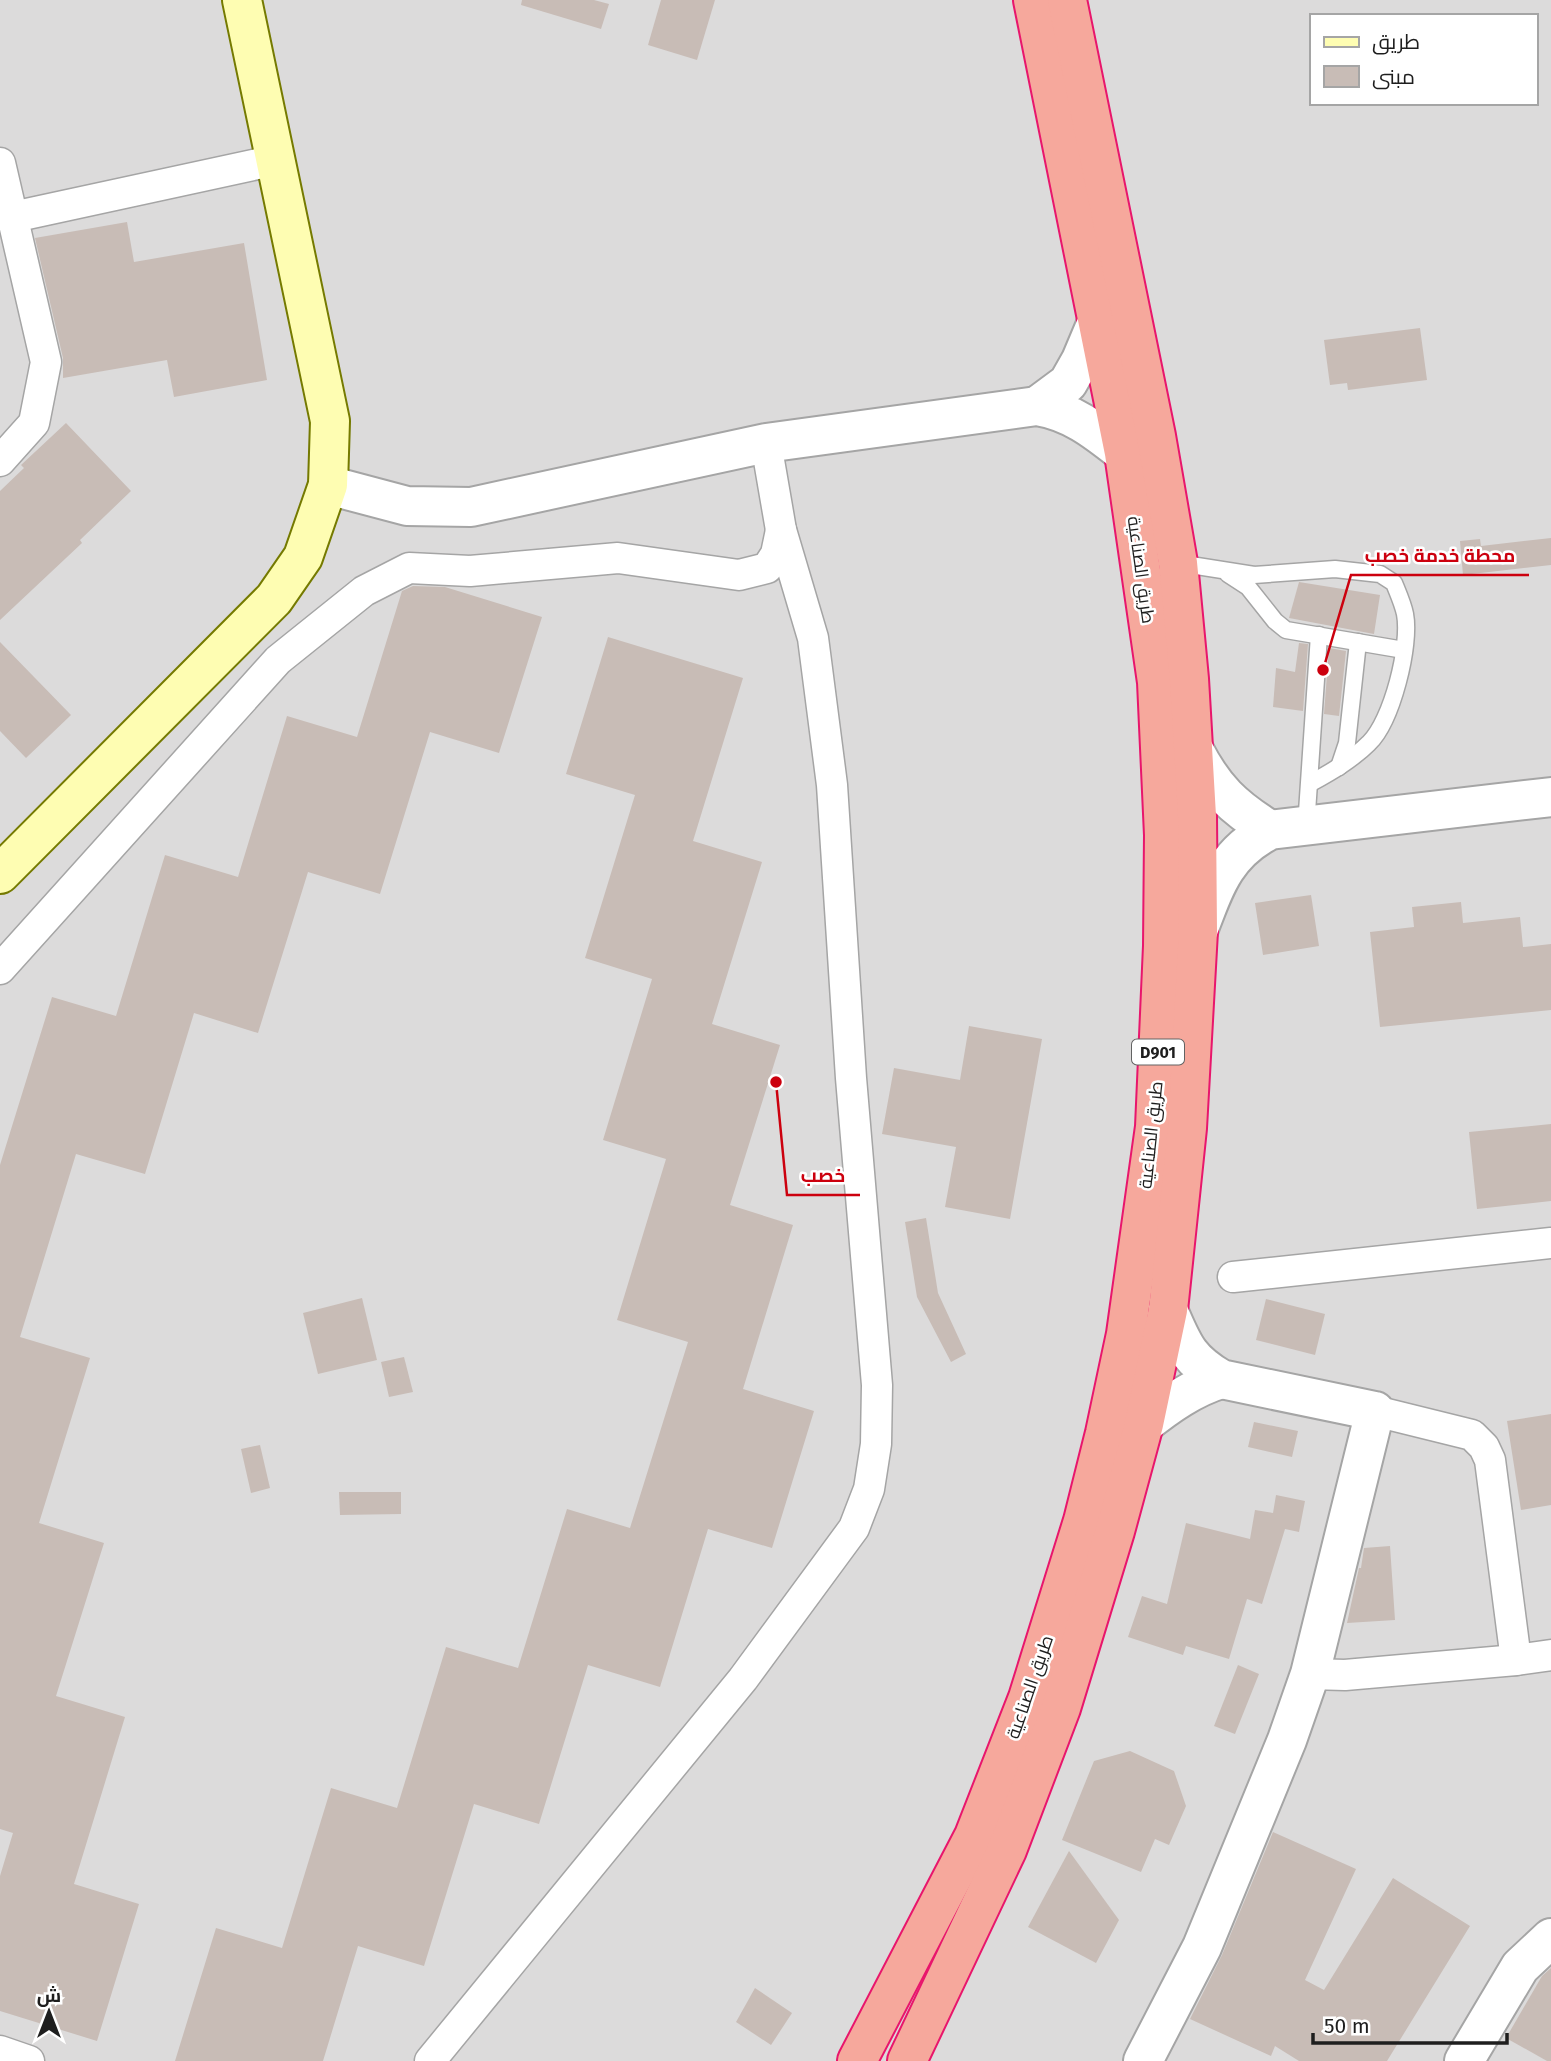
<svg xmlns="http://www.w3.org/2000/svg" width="1551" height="2061" font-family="'Fira Sans',Cairo,sans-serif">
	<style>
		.residential { fill: #dcdbdb; fill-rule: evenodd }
		.building { fill: #c8bcb6 }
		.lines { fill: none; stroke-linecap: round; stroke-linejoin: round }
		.service-casing { stroke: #a5a5a5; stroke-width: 19 }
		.minor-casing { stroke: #a5a5a5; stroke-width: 33 }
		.tertiary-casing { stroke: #a5a5a5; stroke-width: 42 }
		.secondary-casing { stroke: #757a00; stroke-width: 42 }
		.trunk-casing { stroke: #e8166c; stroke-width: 42 }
		.service { stroke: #fff; stroke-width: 16 }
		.minor { stroke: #fff; stroke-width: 30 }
		.tertiary { stroke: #fff; stroke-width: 38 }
		.secondary { stroke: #fefdb2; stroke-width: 38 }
		.trunk { stroke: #f6a89c; stroke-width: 38 }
		.labels { text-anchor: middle; stroke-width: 5; stroke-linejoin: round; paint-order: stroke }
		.shield { fill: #fff; stroke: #626262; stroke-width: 2 }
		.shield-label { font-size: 16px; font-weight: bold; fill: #1e1e1e }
		.street-label { font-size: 18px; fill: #1e1e1e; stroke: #fff }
		.leader { fill: none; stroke: #cc000e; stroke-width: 2.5 }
		.callout-dot { fill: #cc000e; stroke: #fff; stroke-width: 2.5 }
		.callout-label { font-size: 19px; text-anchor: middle; font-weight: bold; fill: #cc000e; stroke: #fff; stroke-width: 5; stroke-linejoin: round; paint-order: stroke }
	</style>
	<rect width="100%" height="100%" fill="#f0ebe3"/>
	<path class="residential" d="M 0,0 L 1551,0 L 1551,2061 L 0,2061 ZM 1311,16 L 1535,16 L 1535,103 L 1311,103 Z"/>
	<g class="building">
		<path d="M 522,0 L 594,0 L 609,4 L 601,29 L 521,5 Z"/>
		<path d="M 661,0 L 715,0 L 697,60 L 648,45 Z"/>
		<path d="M 127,222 L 134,262 L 244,243 L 267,380 L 174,397 L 167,360 L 63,378 L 63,358 L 35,238 Z"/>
		<path d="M 1420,328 L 1427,380 L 1348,390 L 1347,383 L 1330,385 L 1324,340 Z"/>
		<path d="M 66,423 L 131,491 L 80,540 L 82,543 L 0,620 L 0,491 L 24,468 L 21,465 Z"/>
		<path d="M 1551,538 L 1551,565 L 1463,575 L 1460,541 L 1480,539 L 1481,546 Z"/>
		<path d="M 1299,582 L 1380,595 L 1374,634 L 1289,618 Z"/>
		<path d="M 413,586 L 445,587 L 542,617 L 499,753 L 430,732 L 380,894 L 308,872 L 258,1033 L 194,1013 L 145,1174 L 76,1154 L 20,1337 L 90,1358 L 39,1523 L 104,1543 L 56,1696 L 125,1717 L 74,1884 L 139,1904 L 97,2041 L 0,2011 L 0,1876 L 13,1833 L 0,1829 L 0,1165 L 52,997 L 116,1016 L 165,855 L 238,877 L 287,716 L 357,737 L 402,591 Z"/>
		<path d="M 608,637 L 743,678 L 693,841 L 762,862 L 712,1024 L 780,1045 L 730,1205 L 793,1225 L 743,1389 L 814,1411 L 772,1548 L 708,1529 L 660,1687 L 588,1665 L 539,1824 L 474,1804 L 424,1966 L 358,1946 L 323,2061 L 175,2061 L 216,1928 L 282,1948 L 331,1788 L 397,1808 L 446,1647 L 518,1668 L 567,1509 L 630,1528 L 688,1342 L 617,1320 L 666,1159 L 603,1140 L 652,979 L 585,958 L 635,795 L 566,774 Z"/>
		<path d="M 0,642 L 71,715 L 26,758 L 0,731 Z"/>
		<path d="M 1299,643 L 1308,644 L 1303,711 L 1273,707 L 1276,668 L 1295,672 Z"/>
		<path d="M 1329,648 L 1346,651 L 1339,716 L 1324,714 Z"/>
		<path d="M 1311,895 L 1319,946 L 1263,955 L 1255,903 Z"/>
		<path d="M 1461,902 L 1463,923 L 1520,917 L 1523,947 L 1551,944 L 1551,1010 L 1380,1027 L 1370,932 L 1414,927 L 1412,907 Z"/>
		<path d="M 969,1026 L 1042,1039 L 1010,1219 L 945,1207 L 956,1147 L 882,1134 L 894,1068 L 960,1080 Z"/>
		<path d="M 1551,1124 L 1551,1201 L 1477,1209 L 1469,1132 Z"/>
		<path d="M 926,1218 L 938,1293 L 966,1354 L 951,1362 L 917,1297 L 905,1222 Z"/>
		<path d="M 362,1298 L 377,1360 L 318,1374 L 303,1313 Z"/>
		<path d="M 1266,1299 L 1325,1314 L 1315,1355 L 1256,1340 Z"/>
		<path d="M 404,1357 L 413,1392 L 389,1397 L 381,1362 Z"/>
		<path d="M 1551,1414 L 1551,1505 L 1521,1510 L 1507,1421 Z"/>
		<path d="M 1254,1422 L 1298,1431 L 1292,1457 L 1248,1447 Z"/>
		<path d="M 260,1445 L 270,1488 L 251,1493 L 241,1449 Z"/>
		<path d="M 339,1492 L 401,1492 L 401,1514 L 340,1515 Z"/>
		<path d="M 1276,1495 L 1305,1501 L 1299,1532 L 1285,1529 L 1262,1604 L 1247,1599 L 1229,1659 L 1186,1646 L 1183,1655 L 1128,1637 L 1142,1596 L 1167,1604 L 1186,1523 L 1250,1539 L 1255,1510 L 1273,1513 Z"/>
		<path d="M 1390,1546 L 1395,1620 L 1347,1623 L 1359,1568 L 1361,1568 L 1364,1548 Z"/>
		<path d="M 1238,1665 L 1259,1674 L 1235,1734 L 1214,1726 Z"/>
		<path d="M 1130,1751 L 1174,1771 L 1186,1806 L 1169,1845 L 1155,1839 L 1141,1872 L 1062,1840 L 1094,1761 Z"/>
		<path d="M 1273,1832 L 1356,1869 L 1305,1980 L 1324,1990 L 1393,1878 L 1470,1926 L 1387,2061 L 1299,2061 L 1275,2046 L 1271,2056 L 1190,2019 L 1222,1955 Z"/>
		<path d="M 1069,1851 L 1119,1920 L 1096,1963 L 1028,1927 Z"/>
		<path d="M 1551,1968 L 1551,2061 L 1547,2061 L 1506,2038 L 1542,1976 Z"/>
		<path d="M 755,1988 L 792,2013 L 771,2045 L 736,2022 Z"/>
	</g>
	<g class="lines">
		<defs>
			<g id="service">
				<path d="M 1178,563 L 1254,575 L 1335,569 L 1380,574 L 1394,583 C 1398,593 1403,604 1405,614 C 1411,645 1392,721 1369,743 C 1352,760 1331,772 1311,783"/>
				<path d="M 1228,574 L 1248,587 L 1275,621 L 1286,630 L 1404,650"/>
				<path d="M 1339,767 L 1347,743 L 1358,642"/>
				<path d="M 1306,827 L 1319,635"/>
			</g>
			<g id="minor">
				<path d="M 0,163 L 46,362 L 34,423 L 0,461"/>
				<path d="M 13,217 L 276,160"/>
				<path d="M 0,969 L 278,660 L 364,591 L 409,568 L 470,571 L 618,558 L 739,575 L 767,568 L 776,554 L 781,530"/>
				<path d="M 1233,1277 L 1551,1243"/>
				<path d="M 1375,1411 L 1472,1435 L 1484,1447 L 1490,1460 L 1516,1660 L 1551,1655"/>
				<path d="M 1310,1674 L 1345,1675 L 1516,1660"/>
				<path d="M 0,2051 L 29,2061"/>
				<path d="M 430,2061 L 743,1679 L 854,1528 L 869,1489 L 876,1444 L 877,1385 L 851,1078 L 832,785 L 813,638 L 781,530 L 766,443"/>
			</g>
			<g id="tertiary">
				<path d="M 1037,406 L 1068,383 L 1081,360 L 1097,322"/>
				<path d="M 328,485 L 407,506 L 471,507 L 766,443 L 1037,406 C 1073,412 1096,431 1124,453"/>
				<path d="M 1194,750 C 1214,789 1233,807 1270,830"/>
				<path d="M 1198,931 C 1215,886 1225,853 1270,830 L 1551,797"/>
				<path d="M 1144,1424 C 1168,1405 1192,1388 1221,1379"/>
				<path d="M 1143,2061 L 1202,1947 L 1287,1740 L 1310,1674 L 1375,1411 L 1221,1379 C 1187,1359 1183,1344 1168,1310"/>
				<path d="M 1464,2061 L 1520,1967 L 1551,1938"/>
			</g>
			<path id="secondary" d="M 0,874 L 274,599 L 303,557 L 328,485 L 330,421 L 242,0"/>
			<g id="trunk">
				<path d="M 857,2061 L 974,1836 L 1028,1698 L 1083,1521 L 1105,1433 L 1126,1334 L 1155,1127 L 1163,946 L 1164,835 L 1157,682 L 1124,453 L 1033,0"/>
				<path d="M 907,2061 L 1007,1850 L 1061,1708 L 1115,1531 L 1144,1424 L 1168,1310 L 1187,1128 L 1198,931 L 1197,816 L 1189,679 L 1178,563 L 1156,436 L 1067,0"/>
			</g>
		</defs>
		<use href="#service" class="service-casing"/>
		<use href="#minor" class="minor-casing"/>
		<use href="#tertiary" class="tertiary-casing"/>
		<use href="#secondary" class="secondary-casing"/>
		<use href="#trunk" class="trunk-casing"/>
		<use href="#service" class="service"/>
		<use href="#minor" class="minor"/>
		<use href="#tertiary" class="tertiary"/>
		<use href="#secondary" class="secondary"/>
		<use href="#trunk" class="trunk"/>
	</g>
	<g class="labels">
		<rect class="shield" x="1132" y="1039.5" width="52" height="25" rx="5"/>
		<g class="shield-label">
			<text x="1158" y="1058">D901</text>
		</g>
		<g class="street-label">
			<text transform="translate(1141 570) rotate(82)" y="6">طريق الصناعية</text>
			<text transform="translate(1151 1135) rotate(-84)" y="6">طريق الصناعية</text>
			<text transform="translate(1030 1687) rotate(-71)" y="6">طريق الصناعية</text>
		</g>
	</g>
	<path class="leader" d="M1323 670L1351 575H1529M776 1082L787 1195H860"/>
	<g class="callout-dot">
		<circle cx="1323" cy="670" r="7"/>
		<circle cx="776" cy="1082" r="7"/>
	</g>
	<g class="callout-label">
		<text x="1440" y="562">محطة خدمة خصب</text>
		<text x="823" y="1182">خصب</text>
	</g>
	<rect x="1310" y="14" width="228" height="91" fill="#ffffff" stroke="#a5a5a5" stroke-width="2"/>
	<rect x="1324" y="37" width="35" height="10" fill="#fefdb2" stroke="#a5a5a5" stroke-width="2"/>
	<text x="1372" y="49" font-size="21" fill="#1e1e1e">طريق</text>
	<rect x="1324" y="66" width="35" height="21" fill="#c8bcb6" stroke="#a5a5a5" stroke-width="2"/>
	<text x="1372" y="84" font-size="21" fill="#1e1e1e">مبنى</text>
	<g transform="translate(49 2012)" stroke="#ffffff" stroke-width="5" paint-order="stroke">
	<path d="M0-5L12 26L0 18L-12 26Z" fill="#1e1e1e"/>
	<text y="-10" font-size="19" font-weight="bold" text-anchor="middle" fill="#1e1e1e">ش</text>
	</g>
	<path d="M1313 2033v10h194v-10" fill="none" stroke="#1e1e1e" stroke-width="3.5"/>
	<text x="1324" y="2033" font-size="21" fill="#1e1e1e" stroke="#ffffff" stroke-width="5" paint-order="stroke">50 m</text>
</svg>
